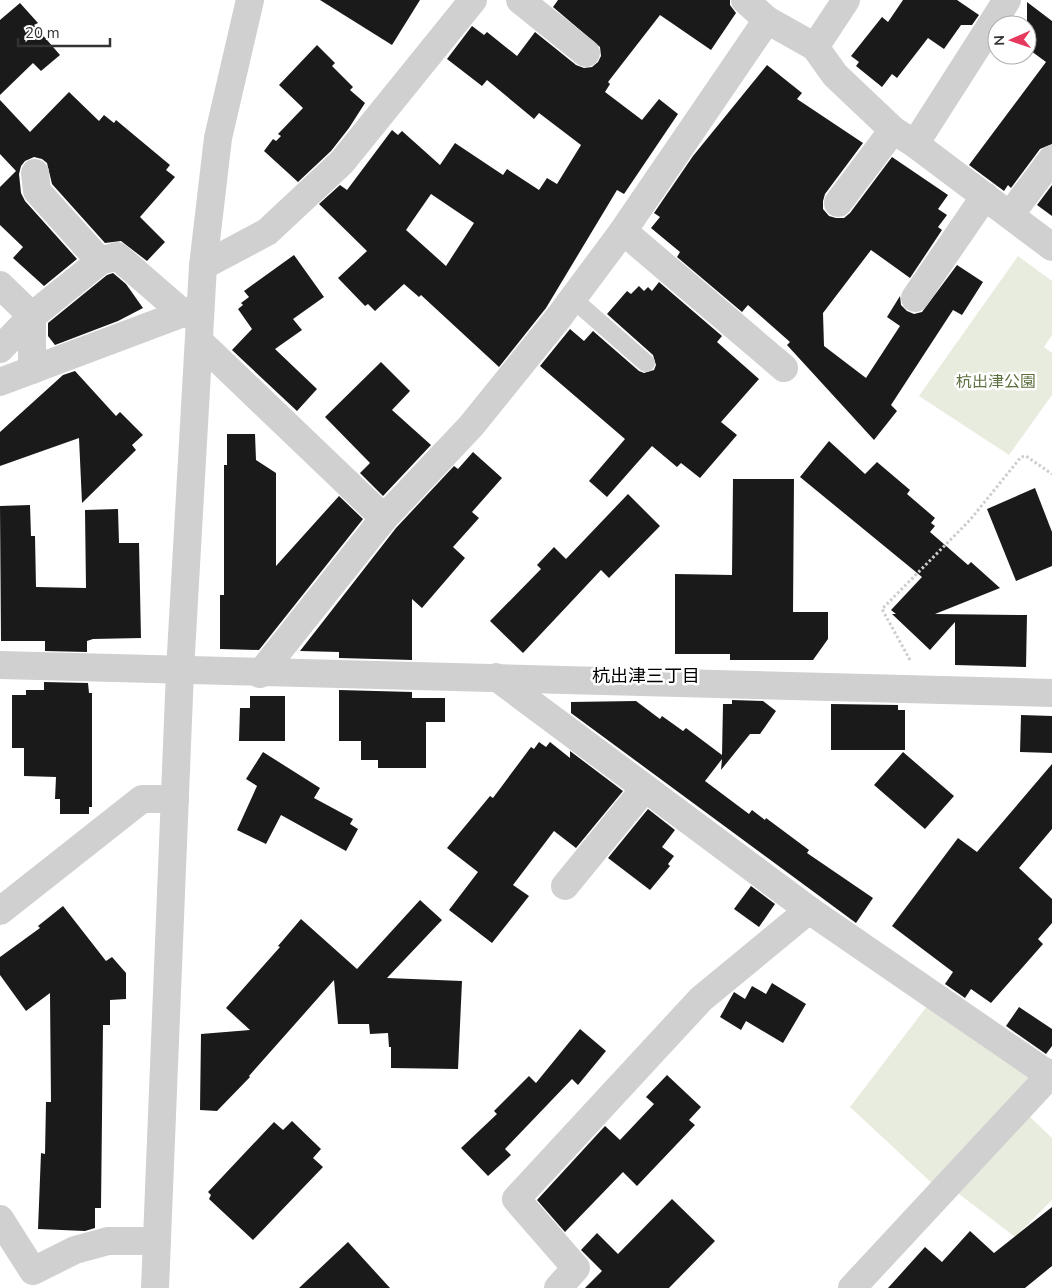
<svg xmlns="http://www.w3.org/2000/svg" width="1052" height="1288" font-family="'Nunito Sans','Noto Sans JP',sans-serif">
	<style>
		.green { fill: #e8ecde }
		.building { fill: #1a1a1a; fill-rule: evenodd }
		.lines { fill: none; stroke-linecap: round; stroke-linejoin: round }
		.path { stroke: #cdcdcd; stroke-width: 3; stroke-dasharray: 2.5 2.5; stroke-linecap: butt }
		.service { stroke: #d0d0d0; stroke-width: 18 }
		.minor { stroke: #d0d0d0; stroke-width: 28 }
		.tertiary { stroke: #d0d0d0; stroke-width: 28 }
		.labels { text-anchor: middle; stroke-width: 5; stroke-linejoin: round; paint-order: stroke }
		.park-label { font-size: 16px; fill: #5d703f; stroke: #fff }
		.neighbourhood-label { font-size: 18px; fill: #000; stroke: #fff }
	</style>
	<rect width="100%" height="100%" fill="#fff"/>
	<g class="green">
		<path d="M 1018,256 L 1052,281 L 1052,335 L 1044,347 L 1052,353 L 1052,395 L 1009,455 L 919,396 Z"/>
		<path d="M 931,1001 L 1039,1076 L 935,1186 L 850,1107 Z"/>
		<path d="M 1027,1114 L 1052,1138 L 1052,1200 L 1015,1237 L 954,1190 Z"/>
	</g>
	<g class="building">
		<path d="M 320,0 L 420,0 L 392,45 Z"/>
		<path d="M 558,0 L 730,0 L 730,5 L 736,13 L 711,50 L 660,15 L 608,82 L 610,84 L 605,92 L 642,120 L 659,99 L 678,114 L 624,194 L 617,190 L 546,308 L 499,367 L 421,295 L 419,297 L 404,284 L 375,311 L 368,304 L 365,306 L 338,278 L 367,251 L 319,204 L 340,185 L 347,190 L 392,130 L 398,135 L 402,131 L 440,165 L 455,143 L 503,175 L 507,169 L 539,190 L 547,178 L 557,184 L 581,145 L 539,113 L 534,119 L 487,80 L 482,86 L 447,59 L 472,26 L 484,35 L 487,32 L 517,56 L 535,32 L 576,65 L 584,68 L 592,67 L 598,62 L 601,56 L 600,47 L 553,7 ZM 431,194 L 474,223 L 446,266 L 406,230 Z"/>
		<path d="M 903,0 L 957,0 L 979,15 L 972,25 L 961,25 L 944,49 L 928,38 L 897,78 L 892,74 L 882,87 L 856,66 L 859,62 L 851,56 L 882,17 L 888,22 Z"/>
		<path d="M 1027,2 L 1052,21 L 1052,144 L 1040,149 L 1011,188 L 1008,185 L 1004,191 L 969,165 L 1046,62 L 1027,48 Z"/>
		<path d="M 20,3 L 38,23 L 34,25 L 60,55 L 41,71 L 33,63 L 0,95 L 0,20 Z"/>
		<path d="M 317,45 L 335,63 L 332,66 L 353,87 L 350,90 L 365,103 L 349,128 L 331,151 L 298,182 L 264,151 L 273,139 L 276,141 L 281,136 L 278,134 L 303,108 L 279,85 Z"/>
		<path d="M 767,65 L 802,93 L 797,99 L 863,143 L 825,194 L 823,201 L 823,209 L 829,216 L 836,218 L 844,218 L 850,213 L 892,157 L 948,195 L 938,209 L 947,215 L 938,227 L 942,230 L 910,278 L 871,250 L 823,313 L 824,346 L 866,378 L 900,326 L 887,317 L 900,296 L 901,305 L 907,311 L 914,314 L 922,312 L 957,265 L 983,282 L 962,315 L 953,310 L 891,405 L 897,411 L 874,440 L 787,345 L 790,342 L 748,305 L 742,312 L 677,257 L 680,252 L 651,228 L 660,217 L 654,213 L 693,156 Z"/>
		<path d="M 69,92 L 99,121 L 104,115 L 114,123 L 116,120 L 170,165 L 166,170 L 175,177 L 140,217 L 165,242 L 147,261 L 121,241 L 105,243 L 52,184 L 47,163 L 42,159 L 34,157 L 25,161 L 21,166 L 19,174 L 21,193 L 25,201 L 77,259 L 44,286 L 13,258 L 23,247 L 0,225 L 0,187 L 16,171 L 0,154 L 0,100 L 30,132 Z"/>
		<path d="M 1052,185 L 1052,216 L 1037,205 Z"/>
		<path d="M 294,255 L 324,297 L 293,319 L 302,330 L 275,349 L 317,389 L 297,411 L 232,350 L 252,329 L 238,309 L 243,305 L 241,303 L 249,297 L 244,291 Z"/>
		<path d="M 113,273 L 126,284 L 143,308 L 118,321 L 55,345 L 48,336 L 48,323 L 107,275 Z"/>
		<path d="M 659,282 L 722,336 L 717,342 L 759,379 L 721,422 L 737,435 L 700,478 L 681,463 L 677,467 L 652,446 L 607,497 L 589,481 L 625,439 L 540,366 L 570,329 L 584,341 L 593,331 L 639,371 L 644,373 L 654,370 L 656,365 L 653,355 L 607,314 L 627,291 L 631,294 L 639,286 L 644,291 L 648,287 L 652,291 Z"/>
		<path d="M 381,362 L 410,391 L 392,410 L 431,445 L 383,496 L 360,473 L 370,463 L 325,417 Z"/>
		<path d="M 75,371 L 116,416 L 120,412 L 143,435 L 132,445 L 136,450 L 82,503 L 79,438 L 0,466 L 0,432 L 63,375 Z"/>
		<path d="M 227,434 L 255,434 L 256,460 L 276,473 L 276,566 L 339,496 L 363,519 L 259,650 L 220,649 L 220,595 L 224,595 L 224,465 L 227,465 Z"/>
		<path d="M 829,441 L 865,474 L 877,462 L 910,490 L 907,494 L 935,518 L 931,523 L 935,526 L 930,532 L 968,565 L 971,562 L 1000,588 L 935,614 L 1027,615 L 1026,667 L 955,665 L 955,622 L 930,650 L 892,614 L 896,614 L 891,610 L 922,577 L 800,477 Z"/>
		<path d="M 473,452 L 502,478 L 472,512 L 479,518 L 453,547 L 465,558 L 422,608 L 412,599 L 412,660 L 339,658 L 339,652 L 300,651 L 396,528 L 454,466 L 458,469 Z"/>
		<path d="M 733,479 L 794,479 L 793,612 L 828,612 L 828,639 L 813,660 L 730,660 L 730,654 L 675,654 L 675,574 L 732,575 Z"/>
		<path d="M 1035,488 L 1052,532 L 1052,566 L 1016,581 L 987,509 Z"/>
		<path d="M 628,494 L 660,526 L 609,578 L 601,570 L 523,653 L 490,621 L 541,569 L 537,565 L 554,547 L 566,559 Z"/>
		<path d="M 30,505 L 31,536 L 35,536 L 36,587 L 86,588 L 85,510 L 118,509 L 119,543 L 139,543 L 141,638 L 93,639 L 87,641 L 87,652 L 45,651 L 45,641 L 1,641 L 0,506 Z"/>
		<path d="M 44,682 L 88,683 L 89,693 L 92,693 L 92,807 L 89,807 L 89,814 L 60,814 L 60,799 L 55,799 L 56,777 L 24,776 L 24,748 L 12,748 L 12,695 L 26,695 L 26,690 L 44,690 Z"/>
		<path d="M 339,690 L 412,692 L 412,698 L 445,698 L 445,722 L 426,722 L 426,768 L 378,768 L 378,760 L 361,760 L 361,741 L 339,741 Z"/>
		<path d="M 250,696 L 285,696 L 285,741 L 239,741 L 240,708 L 250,708 Z"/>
		<path d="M 732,700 L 763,701 L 776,711 L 760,734 L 750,734 L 721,770 L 722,759 L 705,781 L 749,814 L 752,810 L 765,820 L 766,818 L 809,850 L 807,853 L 873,898 L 856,923 L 571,713 L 571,702 L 636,701 L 660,719 L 662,716 L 683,731 L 686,728 L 722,755 L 723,704 L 732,704 Z"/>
		<path d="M 831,704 L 898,705 L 898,710 L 905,710 L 905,750 L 831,750 Z"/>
		<path d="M 1021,715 L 1052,716 L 1052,753 L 1020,752 Z"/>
		<path d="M 539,742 L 546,747 L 550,742 L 570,758 L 570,751 L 623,791 L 576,848 L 554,831 L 513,885 L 529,896 L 492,943 L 449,910 L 478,872 L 447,848 L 490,796 L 493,798 L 531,747 L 534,749 Z"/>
		<path d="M 263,752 L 320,788 L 314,798 L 353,819 L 350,824 L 358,829 L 346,851 L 281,815 L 266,844 L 237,830 L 257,786 L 246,779 Z"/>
		<path d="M 903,752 L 954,796 L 925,829 L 874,785 Z"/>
		<path d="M 1052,764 L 1052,829 L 1019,868 L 1052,899 L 1052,923 L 1038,939 L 1043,944 L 991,1003 L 971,989 L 965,998 L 945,984 L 953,972 L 892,926 L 958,838 L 977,852 Z"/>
		<path d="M 648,809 L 675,830 L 662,847 L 674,856 L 668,864 L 670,866 L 650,890 L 608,858 Z"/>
		<path d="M 751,886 L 775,904 L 759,927 L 734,909 Z"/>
		<path d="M 420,900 L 442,920 L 387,978 L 462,981 L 458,1069 L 391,1068 L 391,1047 L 389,1047 L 388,1033 L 370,1034 L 369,1024 L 338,1024 L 334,980 L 249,1076 L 250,1077 L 217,1111 L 200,1110 L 201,1034 L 250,1030 L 226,1008 L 280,947 L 278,946 L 301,919 L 357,969 Z"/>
		<path d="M 63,906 L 106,961 L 112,957 L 126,973 L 126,999 L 110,1000 L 110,1025 L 103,1025 L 101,1208 L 95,1208 L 95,1228 L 85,1231 L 38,1229 L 41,1153 L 45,1154 L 46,1102 L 51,1102 L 50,993 L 26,1011 L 0,975 L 0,957 L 40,928 L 38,926 Z"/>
		<path d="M 772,983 L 806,1004 L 783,1043 L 746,1021 L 741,1030 L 720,1017 L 734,992 L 745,999 L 752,986 L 766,994 Z"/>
		<path d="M 1019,1007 L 1052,1029 L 1052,1046 L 1046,1054 L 1006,1026 Z"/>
		<path d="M 580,1029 L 606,1051 L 578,1085 L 572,1079 L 505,1149 L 511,1155 L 488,1176 L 461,1148 L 497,1114 L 494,1111 L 529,1076 L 536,1083 Z"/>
		<path d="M 667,1075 L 701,1107 L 689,1120 L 695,1125 L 637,1186 L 623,1172 L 565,1232 L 537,1200 L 605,1126 L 620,1140 L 654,1104 L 646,1097 Z"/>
		<path d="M 292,1121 L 321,1149 L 313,1158 L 323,1167 L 253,1240 L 209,1199 L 211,1195 L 208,1192 L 274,1122 L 283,1130 Z"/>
		<path d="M 672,1199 L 715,1241 L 669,1288 L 585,1288 L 602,1271 L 581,1250 L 597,1233 L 618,1254 Z"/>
		<path d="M 1052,1207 L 1052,1266 L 1025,1288 L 888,1288 L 925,1247 L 942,1262 L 970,1231 L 994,1253 Z"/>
		<path d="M 348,1242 L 390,1288 L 299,1288 Z"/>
	</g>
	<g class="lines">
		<path class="path" d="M 910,660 L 882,609 L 970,520 L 1021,457 L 1026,456 L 1052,474"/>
		<path class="service" d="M 573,299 L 646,363"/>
		<g class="minor">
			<path d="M 520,0 L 586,53"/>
			<path d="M 745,0 L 767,20 L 815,47 L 835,75 L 893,130 L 915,144 L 1052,247"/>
			<path d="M 815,47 L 846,0"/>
			<path d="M 915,144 L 1007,0"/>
			<path d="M 35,173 L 37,191 L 100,261"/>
			<path d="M 838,203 L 893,130"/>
			<path d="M 1010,215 L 1052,159"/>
			<path d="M 623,231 L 784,368"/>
			<path d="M 203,266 L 267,232 L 342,162 L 473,0"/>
			<path d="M 0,285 L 32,316 L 0,349"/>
			<path d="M 915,298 L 985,196"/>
			<path d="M 199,341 L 384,518"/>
			<path d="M 32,370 L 32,316 L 100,261 L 117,256 L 184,314"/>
			<path d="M 0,382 L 197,308"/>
			<path d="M 0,665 L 1052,693"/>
			<path d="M 260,674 L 384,518 L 471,426 L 559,317 L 623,231 L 767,20"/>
			<path d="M 496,677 L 809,910 L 1052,1077"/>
			<path d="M 565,886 L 645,788"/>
			<path d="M 0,911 L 142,799 L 175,799"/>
			<path d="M 0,1219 L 33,1271 L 75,1250 L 108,1241 L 157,1241"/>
			<path d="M 558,1288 L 576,1268 L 516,1199 L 701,999 L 809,910"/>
			<path d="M 852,1288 L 1052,1073"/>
		</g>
		<path class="tertiary" d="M 155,1288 L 180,671 L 203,266 L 218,138 L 250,0"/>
	</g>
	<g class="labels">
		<g class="park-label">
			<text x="996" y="387">杭出津公園</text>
		</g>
		<g class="neighbourhood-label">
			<text x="646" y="682">杭出津三丁目</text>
		</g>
	</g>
	<g transform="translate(1012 40) rotate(268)"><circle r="24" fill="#ffffff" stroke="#adadad"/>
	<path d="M0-4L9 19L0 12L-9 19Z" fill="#e7385d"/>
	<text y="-8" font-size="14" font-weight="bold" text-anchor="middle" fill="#333333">N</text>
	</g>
	<path d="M18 38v8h92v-8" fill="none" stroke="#333333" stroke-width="2.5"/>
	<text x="25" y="38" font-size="15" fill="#333333" stroke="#ffffff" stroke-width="4" paint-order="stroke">20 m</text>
</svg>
